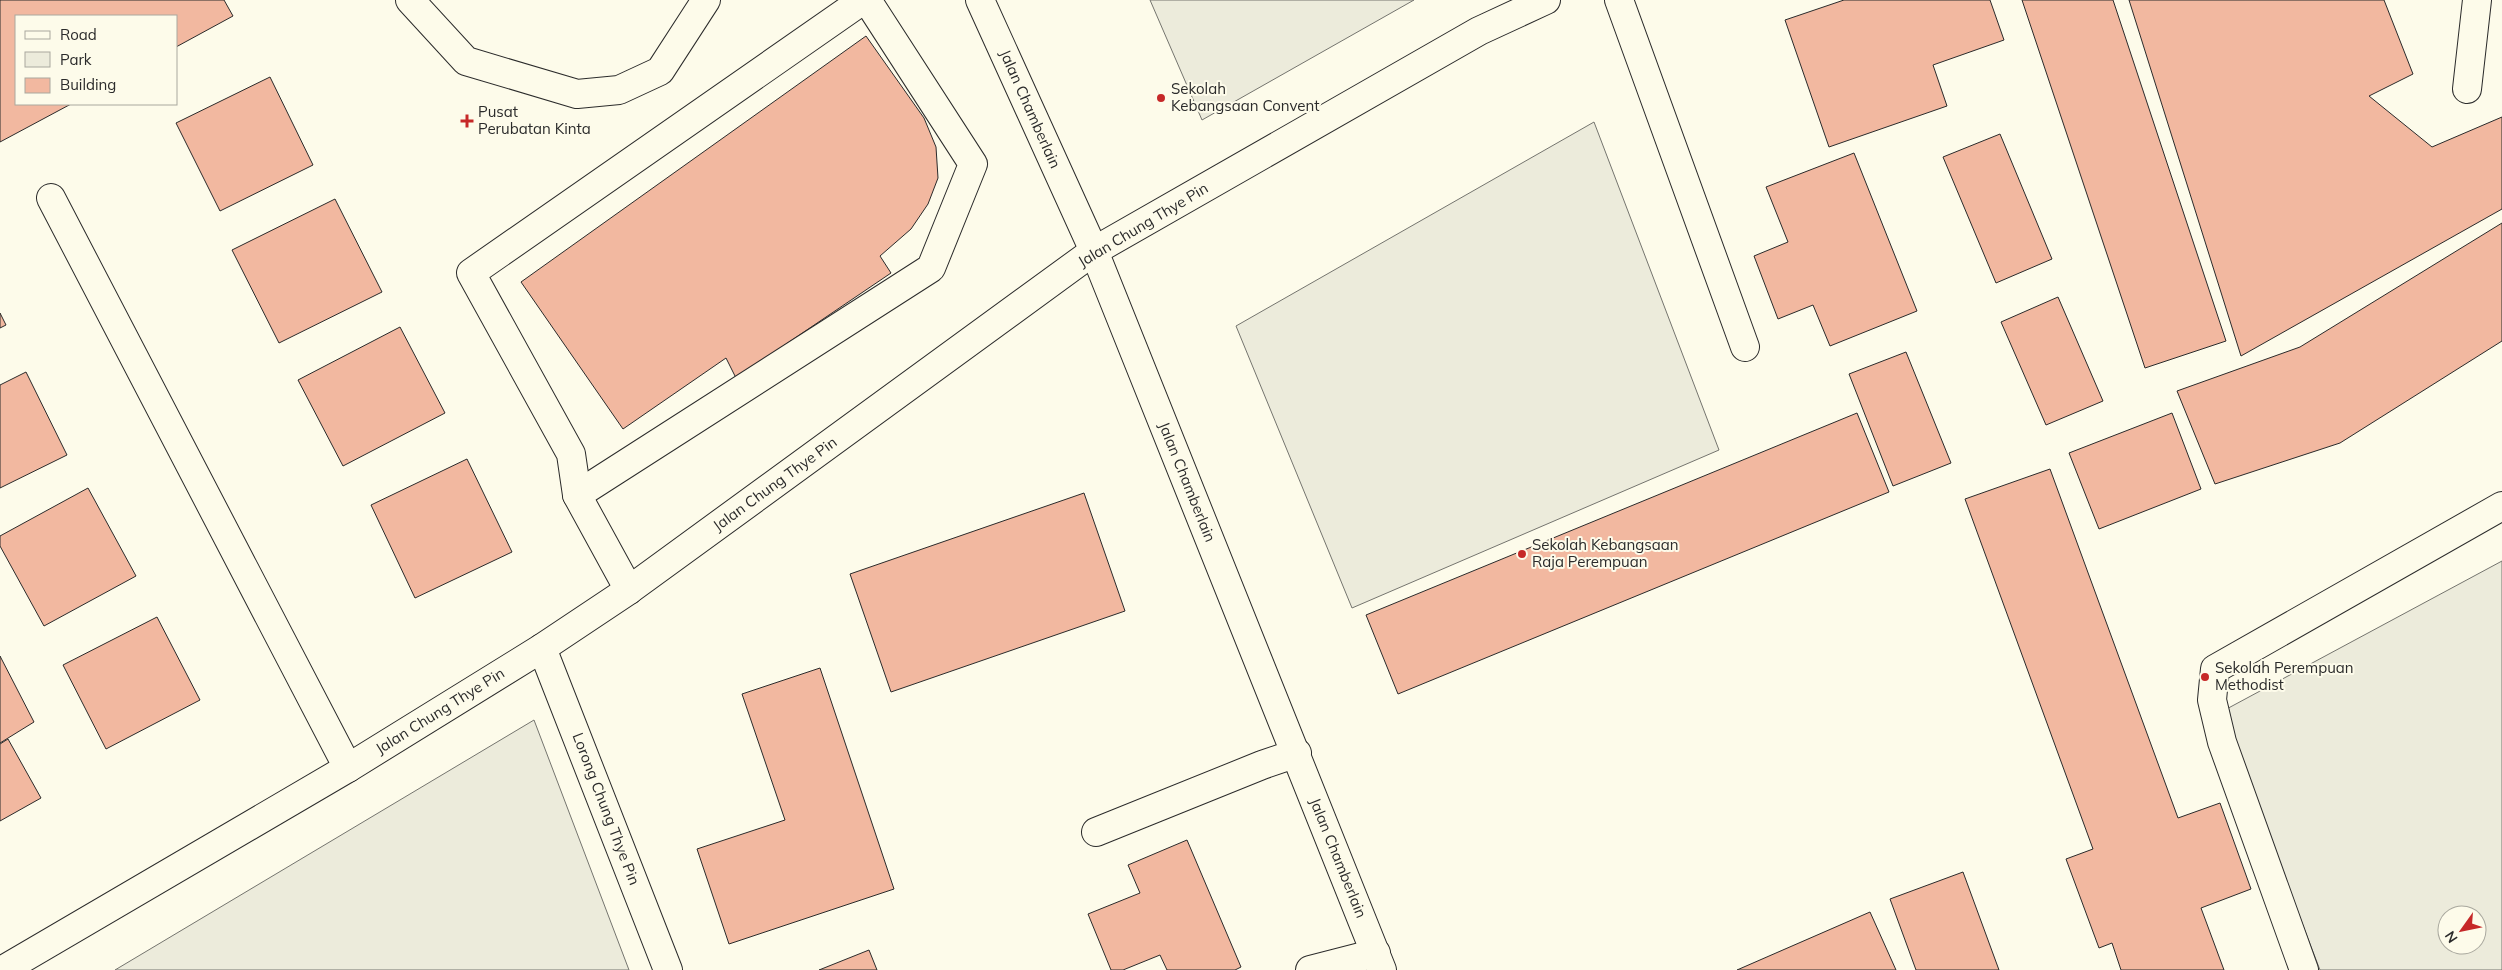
<svg xmlns="http://www.w3.org/2000/svg" width="2502" height="970" font-family="Mulish,sans-serif">
	<style>
		.green { fill: #ecebdb; stroke: #74746e; fill-rule: evenodd }
		.building { fill: #f2b8a0; stroke: #2b2b2b }
		.lines { fill: none; stroke-linecap: round; stroke-linejoin: round }
		.minor-casing { stroke: #2b2b2b; stroke-width: 30 }
		.minor { stroke: #fdfbea; stroke-width: 28 }
		.poi-dot { fill: #c62828; stroke: #fdfbea; stroke-width: 2 }
		.labels { text-anchor: middle; stroke-width: 4; stroke-linejoin: round; paint-order: stroke }
		.poi-label { font-size: 15px; fill: #2b2b2b; stroke: #fdfbea; text-anchor: start }
		.street-label { font-size: 15px; fill: #2b2b2b; stroke: #fdfbea }
	</style>
	<rect width="100%" height="100%" fill="#fdfbea"/>
	<g class="green">
		<path d="M 1150,0 L 1414,0 L 1202,120 Z"/>
		<path d="M 1594,122 L 1719,450 L 1352,608 L 1236,326 Z"/>
		<path d="M 2502,561 L 2502,970 L 2320,970 L 2221,712 ZM 2447,915 L 2477,915 L 2477,945 L 2447,945 Z"/>
		<path d="M 534,720 L 629,970 L 115,970 Z"/>
	</g>
	<g class="building">
		<path d="M 0,0 L 224,0 L 233,16 L 176,47 L 176,16 L 16,16 L 16,104 L 71,104 L 0,142 Z"/>
		<path d="M 1844,0 L 1990,0 L 2004,40 L 1933,65 L 1947,106 L 1829,147 L 1785,20 Z"/>
		<path d="M 2022,0 L 2113,0 L 2226,341 L 2145,368 Z"/>
		<path d="M 2129,0 L 2384,0 L 2413,74 L 2369,96 L 2432,147 L 2502,117 L 2502,209 L 2241,356 Z"/>
		<path d="M 866,36 L 924,118 L 936,147 L 938,178 L 928,204 L 911,229 L 880,256 L 891,273 L 736,378 L 726,358 L 623,429 L 521,282 Z"/>
		<path d="M 270,77 L 313,165 L 220,211 L 176,123 Z"/>
		<path d="M 2000,134 L 2052,259 L 1996,283 L 1943,157 Z"/>
		<path d="M 1854,153 L 1917,311 L 1830,346 L 1813,305 L 1778,319 L 1754,256 L 1788,242 L 1766,187 Z"/>
		<path d="M 335,199 L 382,292 L 279,343 L 232,250 Z"/>
		<path d="M 2502,223 L 2502,341 L 2340,443 L 2215,484 L 2177,391 L 2300,347 Z"/>
		<path d="M 2058,297 L 2103,401 L 2046,425 L 2001,322 Z"/>
		<path d="M 0,313 L 6,325 L 0,328 Z"/>
		<path d="M 400,327 L 445,413 L 343,466 L 298,380 Z"/>
		<path d="M 1906,352 L 1951,463 L 1893,486 L 1849,374 Z"/>
		<path d="M 26,372 L 67,455 L 0,488 L 0,385 Z"/>
		<path d="M 1857,413 L 1889,492 L 1398,694 L 1366,615 Z"/>
		<path d="M 2172,413 L 2201,489 L 2099,529 L 2069,453 Z"/>
		<path d="M 467,459 L 512,552 L 415,598 L 371,505 Z"/>
		<path d="M 2050,469 L 2178,818 L 2220,803 L 2251,889 L 2201,908 L 2224,970 L 2121,970 L 2112,943 L 2099,948 L 2066,859 L 2093,849 L 1965,499 Z"/>
		<path d="M 88,488 L 136,576 L 44,626 L 0,546 L 0,536 Z"/>
		<path d="M 1084,493 L 1125,611 L 891,692 L 850,574 Z"/>
		<path d="M 157,617 L 200,700 L 106,749 L 63,665 Z"/>
		<path d="M 0,656 L 34,722 L 0,743 Z"/>
		<path d="M 820,668 L 894,889 L 729,944 L 697,849 L 785,820 L 742,694 Z"/>
		<path d="M 8,739 L 41,798 L 0,821 L 0,744 Z"/>
		<path d="M 1187,840 L 1241,967 L 1235,970 L 1167,970 L 1160,955 L 1123,970 L 1111,970 L 1088,914 L 1140,893 L 1128,865 Z"/>
		<path d="M 1963,872 L 1999,970 L 1916,970 L 1890,899 Z"/>
		<path d="M 1870,912 L 1896,970 L 1737,970 Z"/>
		<path d="M 869,950 L 877,970 L 819,970 Z"/>
	</g>
	<g class="lines">
		<defs>
			<g id="minor">
				<path d="M 410,0 L 466,61 L 577,94 L 619,90 L 660,71 L 706,0"/>
				<path d="M 980,0 L 1094,251 L 1382,970"/>
				<path d="M 1619,0 L 1745,347"/>
				<path d="M 2467,89 L 2477,0"/>
				<path d="M 51,198 L 348,768"/>
				<path d="M 577,495 L 931,268 L 973,164 L 867,0"/>
				<path d="M 629,590 L 577,495 L 571,454 L 471,273 L 863,0"/>
				<path d="M 542,648 L 668,970"/>
				<path d="M 1096,832 L 1262,765 L 1297,753"/>
				<path d="M 3,970 L 348,768 L 542,648 L 629,590 L 1094,251 L 1479,31 L 1546,0"/>
				<path d="M 1310,970 L 1376,953"/>
				<path d="M 2304,970 L 2222,742 L 2212,700 L 2215,669 L 2502,506"/>
			</g>
		</defs>
		<use href="#minor" class="minor-casing"/>
		<use href="#minor" class="minor"/>
	</g>
	<g class="poi-dot">
		<circle cx="1161" cy="98" r="5"/>
		<path d="M464.5 113.5h5v5h5v5h-5v5h-5v-5h-5v-5h5z"/>
		<circle cx="1522" cy="554" r="5"/>
		<circle cx="2205" cy="677" r="5"/>
	</g>
	<g class="labels">
		<g class="poi-label">
			<text x="1171" y="94">Sekolah<tspan x="1171" dy="17">Kebangsaan Convent</tspan></text>
			<text x="478" y="117">Pusat<tspan x="478" dy="17">Perubatan Kinta</tspan></text>
			<text x="1532" y="550">Sekolah Kebangsaan<tspan x="1532" dy="17">Raja Perempuan</tspan></text>
			<text x="2215" y="673">Sekolah Perempuan<tspan x="2215" dy="17">Methodist</tspan></text>
		</g>
		<g class="street-label">
			<text transform="translate(1030 109) rotate(66)" y="5">Jalan Chamberlain</text>
			<text transform="translate(1143 225) rotate(-31)" y="5">Jalan Chung Thye Pin</text>
			<text transform="translate(1187 482) rotate(68)" y="5">Jalan Chamberlain</text>
			<text transform="translate(775 484) rotate(-36)" y="5">Jalan Chung Thye Pin</text>
			<text transform="translate(440 711) rotate(-32)" y="5">Jalan Chung Thye Pin</text>
			<text transform="translate(606 809) rotate(69)" y="5">Lorong Chung Thye Pin</text>
			<text transform="translate(1338 858) rotate(68)" y="5">Jalan Chamberlain</text>
		</g>
	</g>
	<rect x="15" y="15" width="162" height="90" fill="#fdfbea" stroke="#a9a89e"/>
	<rect x="25" y="31" width="25" height="8" fill="#fdfbea" stroke="#a9a89e"/>
	<text x="60" y="40" font-size="15" fill="#2b2b2b">Road</text>
	<rect x="25" y="52" width="25" height="15" fill="#ecebdb" stroke="#a9a89e"/>
	<text x="60" y="65" font-size="15" fill="#2b2b2b">Park</text>
	<rect x="25" y="78" width="25" height="15" fill="#f2b8a0" stroke="#a9a89e"/>
	<text x="60" y="90" font-size="15" fill="#2b2b2b">Building</text>
	<g transform="translate(2462 930) rotate(237)"><circle r="24" fill="#fdfbea" stroke="#a9a89e"/>
	<path d="M0-4L9 19L0 12L-9 19Z" fill="#c62828"/>
	<text y="-8" font-size="14" font-weight="bold" text-anchor="middle" fill="#2b2b2b">N</text>
	</g>
</svg>
